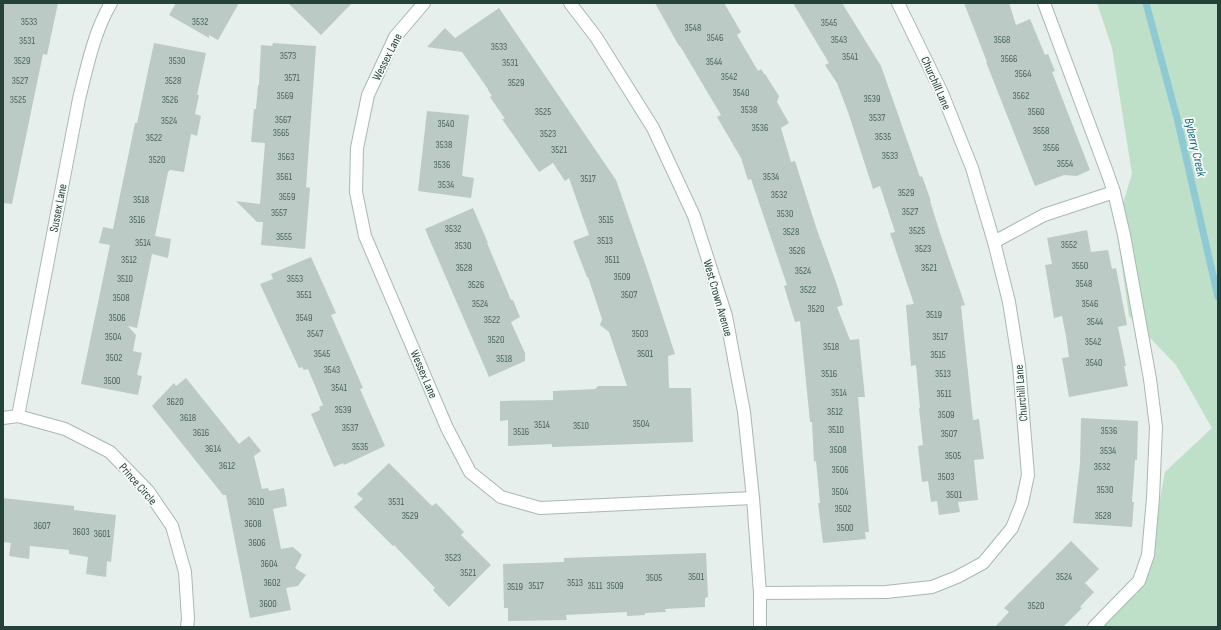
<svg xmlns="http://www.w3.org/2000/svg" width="1221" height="630" font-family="'Sofia Sans Condensed',sans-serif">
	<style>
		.green { fill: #bfe0c8 }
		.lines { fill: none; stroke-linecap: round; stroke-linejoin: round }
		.stream { stroke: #8ec9d4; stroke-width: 7 }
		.building { fill: #bbcac4 }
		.service-casing { stroke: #a8b8b2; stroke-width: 14 }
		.minor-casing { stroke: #a8b8b2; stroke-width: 14 }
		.service { stroke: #fff; stroke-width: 12 }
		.minor { stroke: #fff; stroke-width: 12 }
		.labels { text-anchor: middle; stroke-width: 3.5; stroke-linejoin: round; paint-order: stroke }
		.number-label { font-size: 10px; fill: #4a645c }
		.street-label { font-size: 12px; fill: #24423a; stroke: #f7fbf9 }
		.water-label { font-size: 13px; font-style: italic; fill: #1c6f80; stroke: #f7fbf9 }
	</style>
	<rect width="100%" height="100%" fill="#e6efeb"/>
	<path class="green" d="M 1097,3 L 1218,3 L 1218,627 L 1096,627 L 1137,594 L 1152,543 L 1165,472 L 1212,428 L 1176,365 L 1129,316 L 1116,226 L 1132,174 L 1112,48 Z"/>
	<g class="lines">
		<path class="stream" d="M 1146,3 L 1177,118 L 1218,297"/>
	</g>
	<g class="building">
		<path d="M 3,3 L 58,3 L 47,55 L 43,54 L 12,204 L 3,203 Z"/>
		<path d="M 176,3 L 239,3 L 218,40 L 209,35 L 209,38 L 169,15 Z"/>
		<path d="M 288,3 L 352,3 L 321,35 Z"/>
		<path d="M 655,3 L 724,3 L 741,32 L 737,35 L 758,71 L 761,69 L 764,74 L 765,74 L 779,96 L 777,102 L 789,123 L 781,128 L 791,162 L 795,161 L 816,227 L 837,285 L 843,305 L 837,307 L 850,340 L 859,339 L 865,397 L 858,397 L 869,532 L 865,532 L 866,539 L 823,543 L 818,503 L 820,503 L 816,461 L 814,462 L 812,422 L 810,422 L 800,321 L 795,322 L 784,286 L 787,285 L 751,179 L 748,180 L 741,158 L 717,117 L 721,115 L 680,46 L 679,46 Z"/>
		<path d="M 793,3 L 842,3 L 881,66 L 920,177 L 922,176 L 931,201 L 930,201 L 940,233 L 965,305 L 961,306 L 973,420 L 979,419 L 984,459 L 974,460 L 978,500 L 958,502 L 960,512 L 939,515 L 937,501 L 931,502 L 928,481 L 922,482 L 918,446 L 923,445 L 919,408 L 920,408 L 916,365 L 911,366 L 906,305 L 914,304 L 890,233 L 895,232 L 880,186 L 873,189 L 848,112 L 837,83 L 825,65 L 829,63 Z"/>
		<path d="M 964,3 L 1009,3 L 1016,25 L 1030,19 L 1045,55 L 1048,54 L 1055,71 L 1052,72 L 1090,170 L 1077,176 L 1064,175 L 1035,186 L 986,62 L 987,62 Z"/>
		<path d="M 499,8 L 616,180 L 650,278 L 675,354 L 668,356 L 669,388 L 691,388 L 693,442 L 552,447 L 552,444 L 508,446 L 508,420 L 500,421 L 500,401 L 553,400 L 553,391 L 595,389 L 598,386 L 627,386 L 609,332 L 600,325 L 602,319 L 588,277 L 587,277 L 573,241 L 589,235 L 569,178 L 565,181 L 553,163 L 539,172 L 502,119 L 505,119 L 490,97 L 492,96 L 488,90 L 488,89 L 462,52 L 427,47 L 445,28 L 455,38 Z"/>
		<path d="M 154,43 L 206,53 L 197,95 L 199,95 L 195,114 L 201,116 L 197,136 L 191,134 L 184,172 L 170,170 L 168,172 L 155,236 L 171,239 L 168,258 L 152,254 L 137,328 L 128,326 L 136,335 L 133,351 L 142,353 L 137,375 L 142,376 L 138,395 L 81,384 L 110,245 L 99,243 L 103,227 L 113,229 L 135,123 L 137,123 Z"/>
		<path d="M 273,43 L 316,46 L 306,187 L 310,188 L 305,249 L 261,245 L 263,222 L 257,222 L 236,201 L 260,204 L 265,143 L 251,142 L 254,109 L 256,109 L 258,85 L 259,85 L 261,45 L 272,46 Z"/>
		<path d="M 427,111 L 469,115 L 462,176 L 474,178 L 471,198 L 418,191 Z"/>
		<path d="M 473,208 L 488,243 L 487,243 L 511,300 L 513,300 L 520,317 L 511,322 L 525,353 L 525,361 L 489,377 L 425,229 Z"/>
		<path d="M 1087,230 L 1091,252 L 1108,250 L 1112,269 L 1116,268 L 1127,325 L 1118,327 L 1126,366 L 1124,366 L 1128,386 L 1069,397 L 1062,358 L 1069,357 L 1066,336 L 1062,316 L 1054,318 L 1045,265 L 1052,264 L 1047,238 Z"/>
		<path d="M 311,257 L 336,313 L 331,315 L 363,388 L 360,389 L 385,446 L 344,465 L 343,463 L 334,467 L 311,414 L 320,410 L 319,407 L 323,405 L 308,369 L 304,370 L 302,367 L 299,368 L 260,284 L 273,279 L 271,274 Z"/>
		<path d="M 186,378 L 239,444 L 249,436 L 261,451 L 254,456 L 262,489 L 268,488 L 269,491 L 284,488 L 287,506 L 273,509 L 281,549 L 293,547 L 302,555 L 295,568 L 306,575 L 298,586 L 286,588 L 291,610 L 250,618 L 226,495 L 223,495 L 152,406 L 174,383 L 176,386 Z"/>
		<path d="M 1081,418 L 1138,421 L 1137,460 L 1135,460 L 1132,502 L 1134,502 L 1132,527 L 1073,523 L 1080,464 Z"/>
		<path d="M 389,463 L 432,506 L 436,503 L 464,532 L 461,535 L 491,565 L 449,607 L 433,590 L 435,588 L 394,545 L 393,546 L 354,507 L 363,499 L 357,494 Z"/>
		<path d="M 3,498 L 74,506 L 74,510 L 116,515 L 111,562 L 107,561 L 106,577 L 86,574 L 88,557 L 69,554 L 69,550 L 30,546 L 29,559 L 9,556 L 11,543 L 3,542 Z"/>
		<path d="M 1071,541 L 1099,569 L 1085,583 L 1094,592 L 1080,607 L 1082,608 L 1063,627 L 995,627 L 1009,612 L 1004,608 Z"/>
		<path d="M 706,553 L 708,597 L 705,598 L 705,607 L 665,609 L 666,612 L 645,613 L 645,615 L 627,616 L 627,612 L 586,614 L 566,615 L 567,620 L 508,621 L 508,608 L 504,608 L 503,564 L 564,562 L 564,558 Z"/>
	</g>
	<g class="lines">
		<defs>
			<g id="service">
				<path d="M 994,242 L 1044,215 L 1114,192 L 1107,172 L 1044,3"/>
				<path d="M 1094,627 L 1139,581 L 1148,555 L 1153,498 L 1156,427 L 1150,379 L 1124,235 L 1114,192"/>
			</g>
			<g id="minor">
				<path d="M 424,3 L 395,37 L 368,95 L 357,148 L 356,192 L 365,236 L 447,428 L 470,472 L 501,497 L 540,508 L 753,498"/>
				<path d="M 570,3 L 596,37 L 653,128 L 694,216 L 726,316 L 744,412 L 753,498 L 760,593 L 760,627"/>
				<path d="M 18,416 L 79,99 C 87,67 94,32 111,3"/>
				<path d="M 3,418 L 18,416 L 65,429 L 110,452 L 148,491 L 172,526 L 185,572 L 188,619 L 187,627"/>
				<path d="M 760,593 L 886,592 L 932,587 L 957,577 L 983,563 L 1012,528 L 1022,503 L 1028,475 L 1019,365 L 1009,302 L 994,242 L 972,168 L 942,93 L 898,3"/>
			</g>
		</defs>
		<use href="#service" class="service-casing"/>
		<use href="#minor" class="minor-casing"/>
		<use href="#service" class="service"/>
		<use href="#minor" class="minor"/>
	</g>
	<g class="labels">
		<g class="number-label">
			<text x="29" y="25">3533</text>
			<text x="200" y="25">3532</text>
			<text x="829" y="26">3545</text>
			<text x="693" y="31">3548</text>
			<text x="715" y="41">3546</text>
			<text x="839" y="43">3543</text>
			<text x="1002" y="43">3568</text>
			<text x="27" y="44">3531</text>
			<text x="499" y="50">3533</text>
			<text x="288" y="59">3573</text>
			<text x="850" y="60">3541</text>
			<text x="1009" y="62">3566</text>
			<text x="22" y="64">3529</text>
			<text x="177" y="64">3530</text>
			<text x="714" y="65">3544</text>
			<text x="510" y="66">3531</text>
			<text x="1023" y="77">3564</text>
			<text x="729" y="80">3542</text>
			<text x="292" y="81">3571</text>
			<text x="20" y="84">3527</text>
			<text x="173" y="84">3528</text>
			<text x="516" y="86">3529</text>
			<text x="741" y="96">3540</text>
			<text x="285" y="99">3569</text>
			<text x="1021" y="99">3562</text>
			<text x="872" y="102">3539</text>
			<text x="18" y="103">3525</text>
			<text x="170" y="103">3526</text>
			<text x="749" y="113">3538</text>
			<text x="543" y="115">3525</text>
			<text x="1036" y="115">3560</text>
			<text x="877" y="121">3537</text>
			<text x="283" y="123">3567</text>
			<text x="169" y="124">3524</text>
			<text x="446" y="127">3540</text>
			<text x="760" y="131">3536</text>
			<text x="1041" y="134">3558</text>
			<text x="281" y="136">3565</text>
			<text x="548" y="137">3523</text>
			<text x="883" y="140">3535</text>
			<text x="154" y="141">3522</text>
			<text x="444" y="148">3538</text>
			<text x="1051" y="151">3556</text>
			<text x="559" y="153">3521</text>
			<text x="890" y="159">3533</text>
			<text x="286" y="160">3563</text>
			<text x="157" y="163">3520</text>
			<text x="1065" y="167">3554</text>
			<text x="442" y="168">3536</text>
			<text x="284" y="180">3561</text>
			<text x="771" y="180">3534</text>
			<text x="588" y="182">3517</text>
			<text x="446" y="188">3534</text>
			<text x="906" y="196">3529</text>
			<text x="779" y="198">3532</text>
			<text x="287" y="200">3559</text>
			<text x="141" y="203">3518</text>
			<text x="910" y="215">3527</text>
			<text x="279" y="216">3557</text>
			<text x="785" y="217">3530</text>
			<text x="137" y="223">3516</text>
			<text x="606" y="223">3515</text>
			<text x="453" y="232">3532</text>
			<text x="917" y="234">3525</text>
			<text x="791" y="235">3528</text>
			<text x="284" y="240">3555</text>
			<text x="605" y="244">3513</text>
			<text x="143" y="246">3514</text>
			<text x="1069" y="248">3552</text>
			<text x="463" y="249">3530</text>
			<text x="923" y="252">3523</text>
			<text x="797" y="254">3526</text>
			<text x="129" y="263">3512</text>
			<text x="612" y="263">3511</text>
			<text x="1080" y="269">3550</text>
			<text x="464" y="271">3528</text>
			<text x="929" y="271">3521</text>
			<text x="803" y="274">3524</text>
			<text x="622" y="280">3509</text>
			<text x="125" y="282">3510</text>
			<text x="295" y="282">3553</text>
			<text x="1084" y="287">3548</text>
			<text x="476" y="288">3526</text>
			<text x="808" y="293">3522</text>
			<text x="304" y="298">3551</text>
			<text x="629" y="298">3507</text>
			<text x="121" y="301">3508</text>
			<text x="480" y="307">3524</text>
			<text x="1090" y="307">3546</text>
			<text x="816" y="312">3520</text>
			<text x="934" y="318">3519</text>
			<text x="117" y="321">3506</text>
			<text x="304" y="321">3549</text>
			<text x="492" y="323">3522</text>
			<text x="1095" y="325">3544</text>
			<text x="315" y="337">3547</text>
			<text x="640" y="337">3503</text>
			<text x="113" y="340">3504</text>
			<text x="940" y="340">3517</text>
			<text x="496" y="343">3520</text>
			<text x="1093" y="345">3542</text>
			<text x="831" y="350">3518</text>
			<text x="322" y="357">3545</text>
			<text x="645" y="357">3501</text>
			<text x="938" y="358">3515</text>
			<text x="114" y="361">3502</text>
			<text x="504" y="362">3518</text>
			<text x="1094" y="366">3540</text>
			<text x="332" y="373">3543</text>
			<text x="829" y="377">3516</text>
			<text x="943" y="377">3513</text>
			<text x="112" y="384">3500</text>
			<text x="339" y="391">3541</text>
			<text x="839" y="396">3514</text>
			<text x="944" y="397">3511</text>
			<text x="175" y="405">3620</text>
			<text x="343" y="413">3539</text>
			<text x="835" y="415">3512</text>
			<text x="946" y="418">3509</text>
			<text x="188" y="421">3618</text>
			<text x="641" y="427">3504</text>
			<text x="542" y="428">3514</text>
			<text x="581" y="429">3510</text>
			<text x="350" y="431">3537</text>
			<text x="836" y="433">3510</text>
			<text x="1109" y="434">3536</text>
			<text x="521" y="435">3516</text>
			<text x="201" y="436">3616</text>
			<text x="949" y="437">3507</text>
			<text x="360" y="450">3535</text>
			<text x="213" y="452">3614</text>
			<text x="838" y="453">3508</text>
			<text x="1108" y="454">3534</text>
			<text x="953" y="459">3505</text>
			<text x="227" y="469">3612</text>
			<text x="1102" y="470">3532</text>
			<text x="840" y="473">3506</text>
			<text x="946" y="480">3503</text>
			<text x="1105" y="493">3530</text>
			<text x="840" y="495">3504</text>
			<text x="954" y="498">3501</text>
			<text x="256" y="505">3610</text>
			<text x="396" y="505">3531</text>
			<text x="843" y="512">3502</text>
			<text x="410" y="519">3529</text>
			<text x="1103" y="519">3528</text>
			<text x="253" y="527">3608</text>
			<text x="42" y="529">3607</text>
			<text x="845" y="531">3500</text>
			<text x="81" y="535">3603</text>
			<text x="102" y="537">3601</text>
			<text x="257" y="546">3606</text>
			<text x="453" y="561">3523</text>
			<text x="269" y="567">3604</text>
			<text x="468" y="576">3521</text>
			<text x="696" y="580">3501</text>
			<text x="1064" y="580">3524</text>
			<text x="654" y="581">3505</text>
			<text x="272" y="586">3602</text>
			<text x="575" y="586">3513</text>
			<text x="536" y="589">3517</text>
			<text x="595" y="589">3511</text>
			<text x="615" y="589">3509</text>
			<text x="515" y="590">3519</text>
			<text x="268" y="607">3600</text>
			<text x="1036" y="609">3520</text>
		</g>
		<g class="street-label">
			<text transform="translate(387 57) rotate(-63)" y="4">Wessex Lane</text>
			<text transform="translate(936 83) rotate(66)" y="4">Churchill Lane</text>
			<text transform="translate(58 208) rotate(-79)" y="4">Sussex Lane</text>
			<text transform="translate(718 298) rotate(74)" y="4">West Crown Avenue</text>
			<text transform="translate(424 374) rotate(67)" y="4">Wessex Lane</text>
			<text transform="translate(1021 393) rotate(-95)" y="4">Churchill Lane</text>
			<text transform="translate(138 484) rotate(49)" y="4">Prince Circle</text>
		</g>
		<g class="water-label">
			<text transform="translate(1196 147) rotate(77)" y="5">Byberry Creek</text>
		</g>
	</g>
	<rect width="1221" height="630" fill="none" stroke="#24423a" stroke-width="8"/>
</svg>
